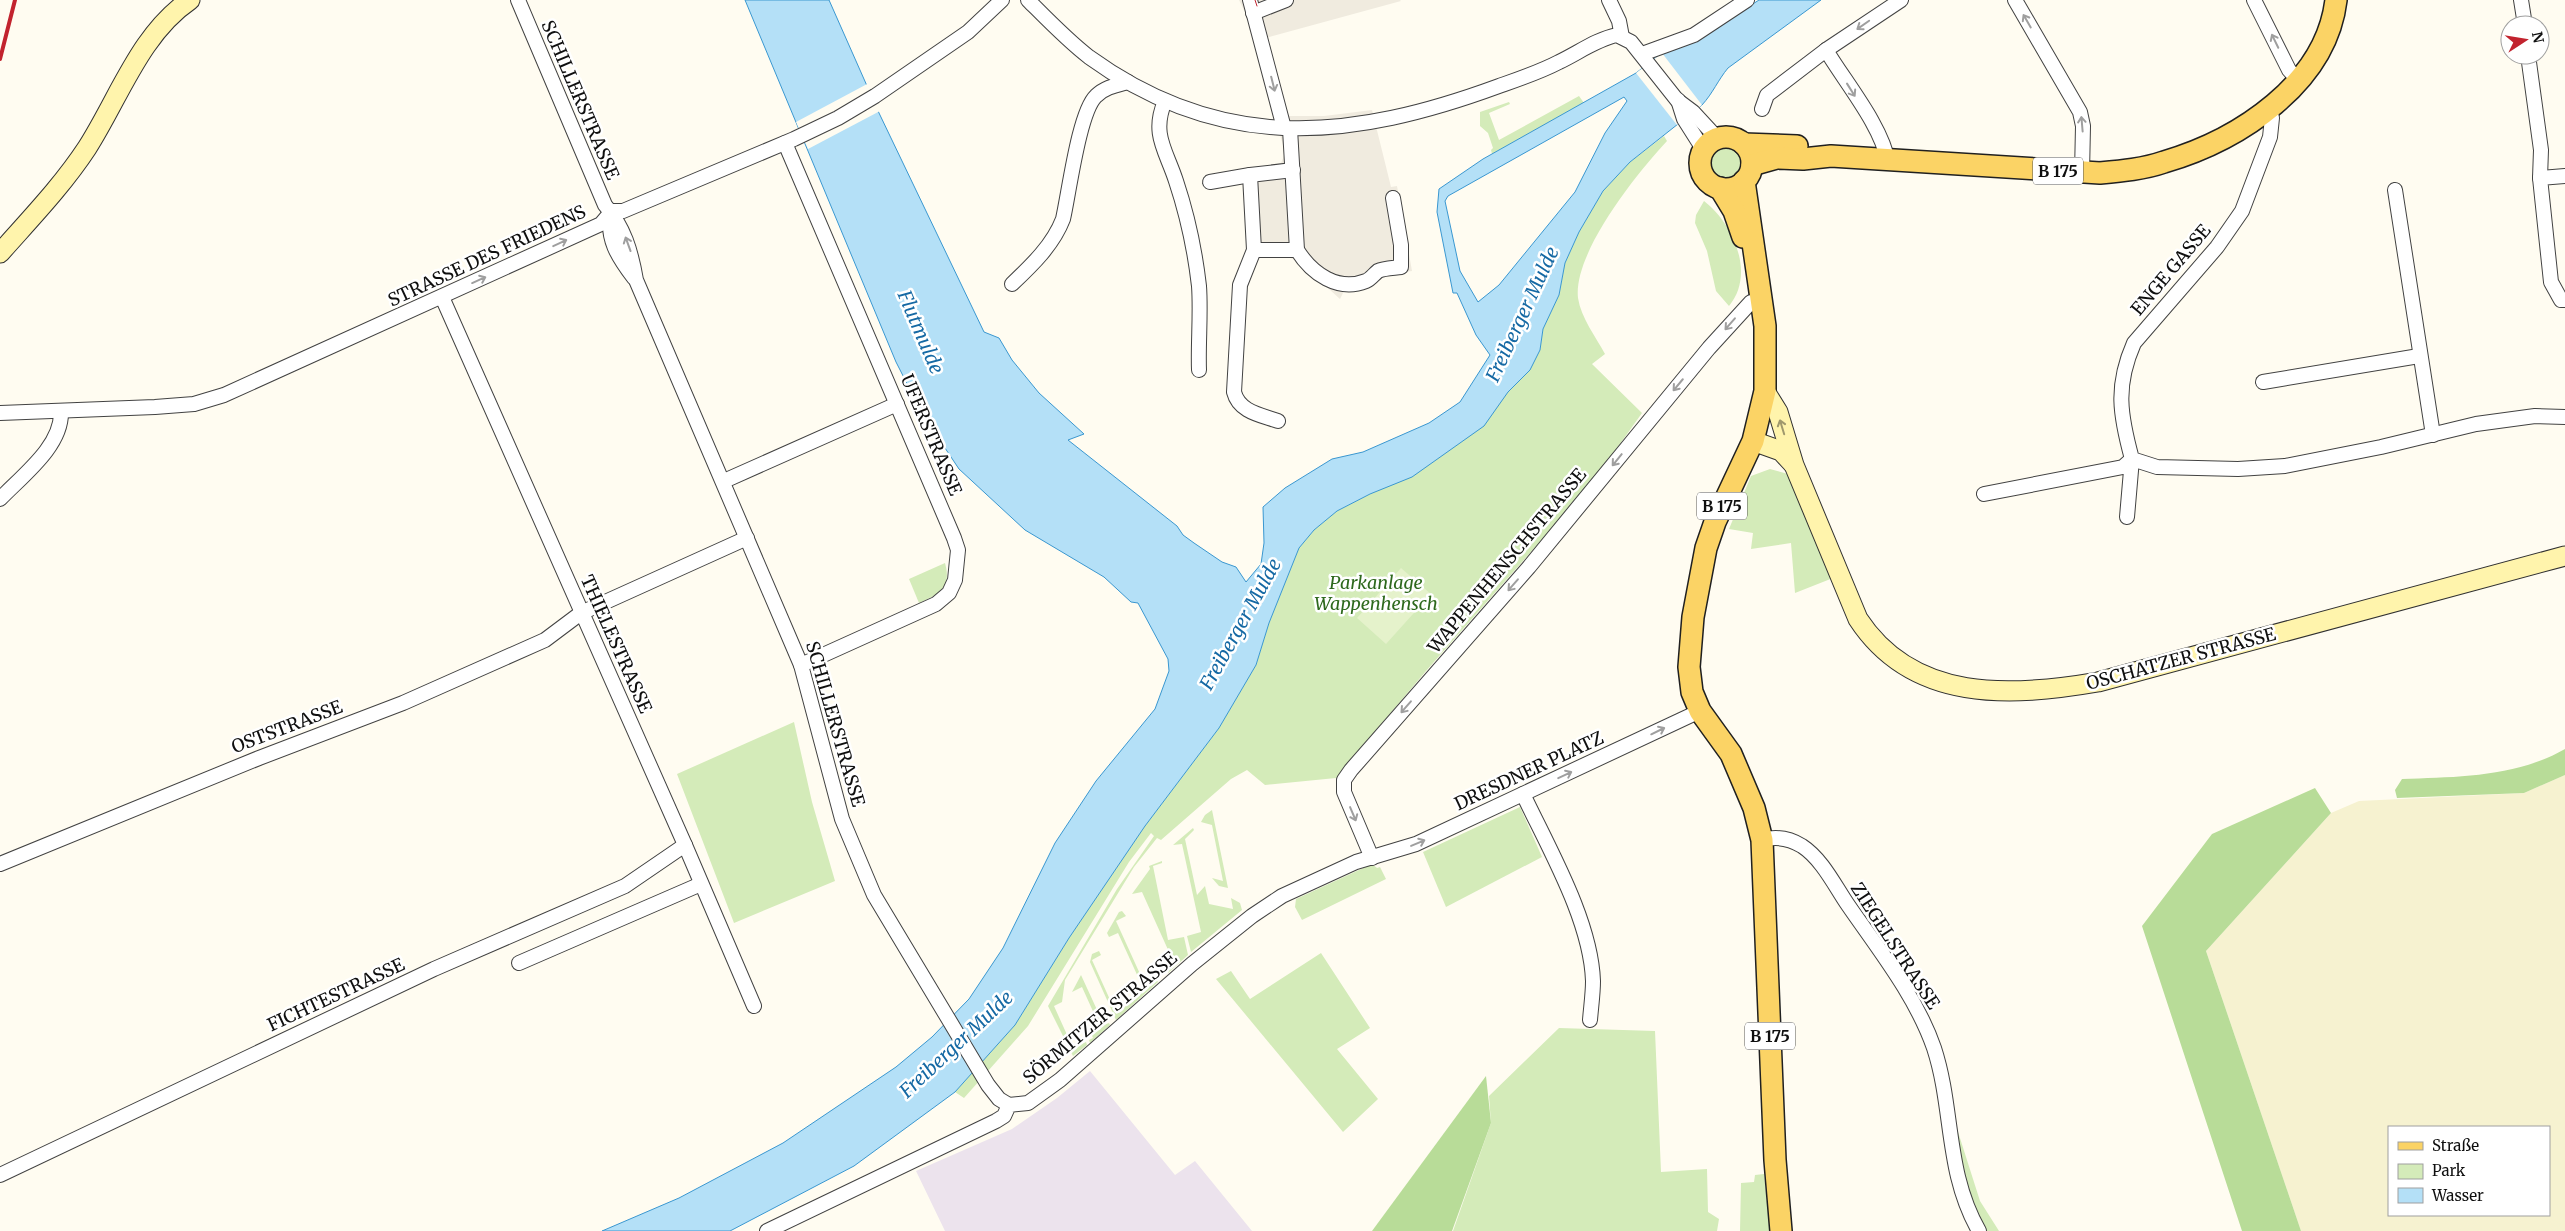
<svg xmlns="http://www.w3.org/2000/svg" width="2565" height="1231" font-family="Merriweather,serif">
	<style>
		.industrial { fill: #ece3ed }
		.farmland { fill: #f6f2d0; fill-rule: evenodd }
		.green { fill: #d4ebb9 }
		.forest { fill: #b8dc98 }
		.pitch { fill: #e5f2cb }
		.plaza { fill: #f0ebdf }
		.water { fill: #b4e0f7; stroke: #3a97d0; fill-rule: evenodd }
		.pier { fill: #fffcf1 }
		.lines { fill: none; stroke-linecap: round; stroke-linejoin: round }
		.street-casing { stroke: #424242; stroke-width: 16 }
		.secondary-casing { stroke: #313131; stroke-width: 21 }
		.primary-casing { stroke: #202020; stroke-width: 24 }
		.street { stroke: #fff; stroke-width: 14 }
		.secondary { stroke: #fff4ac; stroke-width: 19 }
		.primary { stroke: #fbd365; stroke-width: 21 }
		.tram { stroke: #c2232e; stroke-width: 1 }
		.rail { stroke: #c2232e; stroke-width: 4 }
		.oneway { stroke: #9f9f9f }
		.oneway2 { stroke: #9f986d }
		.labels { text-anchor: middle; stroke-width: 5; stroke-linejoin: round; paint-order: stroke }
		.shield { fill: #fff; stroke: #575757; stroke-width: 1 }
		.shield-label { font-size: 16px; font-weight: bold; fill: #0f0f0f }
		.street-label { font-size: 18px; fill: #0f0f0f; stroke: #fff }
		.park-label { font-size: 18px; font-style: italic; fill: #2e691d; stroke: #fff }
		.water-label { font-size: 19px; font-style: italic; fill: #1569a4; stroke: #fff }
	</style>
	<rect width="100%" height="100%" fill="#fffcf1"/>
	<path class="industrial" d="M 1090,1071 L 1175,1175 L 1195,1161 L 1252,1231 L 945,1231 L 916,1171 L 1012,1129 L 1057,1098 Z"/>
	<path class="farmland" d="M 2565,775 L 2565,1231 L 2301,1231 L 2206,951 L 2331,813 L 2359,801 L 2524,793 ZM 2389,1127 L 2549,1127 L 2549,1215 L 2389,1215 Z"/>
	<g class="green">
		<path d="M 1579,96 L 1584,103 L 1492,154 L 1491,150 L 1493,148 L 1488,133 L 1480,126 L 1480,112 L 1509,102 L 1510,104 L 1489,113 L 1499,140 Z"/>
		<path d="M 1664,136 L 1667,141 C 1637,173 1573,253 1578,298 C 1581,318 1596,337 1605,354 L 1592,364 L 1642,413 L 1595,479 L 1426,671 L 1336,778 L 1265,785 L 1247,770 L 1231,779 L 1161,840 L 1157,838 L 1134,867 L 1065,980 L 1062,1002 L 1054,1006 L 1073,1048 L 1086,1042 L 1087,1045 L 1073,1056 L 1048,1006 L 1117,889 L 1154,836 L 1151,833 L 1129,862 L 1028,1026 L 964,1098 L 955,1092 L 1015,1025 L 1069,938 L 1145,826 L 1219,728 L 1256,665 L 1269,623 L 1299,548 L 1314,530 L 1337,511 L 1370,494 L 1508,392 L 1529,370 L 1540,350 L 1543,329 L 1559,295 L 1565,263 L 1579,232 L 1603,191 L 1630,162 Z"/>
		<circle cx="1726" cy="163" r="16"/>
		<path d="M 1704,201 C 1733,223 1756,274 1729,306 L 1716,291 L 1707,251 L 1695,223 L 1696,215 Z"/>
		<path d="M 1770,469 L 1788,474 L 1833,578 L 1795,593 L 1791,543 L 1751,549 L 1753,533 L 1729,529 L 1751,476 Z"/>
		<path d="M 945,563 C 952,588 939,594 919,603 L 909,579 Z"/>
		<path d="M 794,722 L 812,802 L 835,881 L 734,923 L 677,774 Z"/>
		<path d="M 1520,807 L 1542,857 L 1446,907 L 1423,852 Z"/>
		<path d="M 1212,810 L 1228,888 L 1219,886 L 1212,878 L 1223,881 L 1212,825 L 1201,822 L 1205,815 Z"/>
		<path d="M 1193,828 L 1194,830 L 1185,839 L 1197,895 L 1205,886 L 1209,904 L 1233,909 L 1231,898 L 1240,903 L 1242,910 L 1191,952 L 1187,936 L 1201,932 L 1182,844 L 1173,845 Z"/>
		<path d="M 1162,861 L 1162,863 L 1153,866 L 1168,940 L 1184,937 L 1188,955 L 1168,973 L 1166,969 L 1174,963 L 1142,892 L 1132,894 L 1150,869 L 1149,866 Z"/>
		<path d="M 1372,864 L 1377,868 L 1380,867 L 1386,879 L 1302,920 L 1295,907 L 1296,899 Z"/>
		<path d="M 1122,911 L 1126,916 L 1116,921 L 1145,985 L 1156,979 L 1158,982 L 1116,1020 L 1090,962 L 1092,954 L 1099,951 L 1101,955 L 1092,960 L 1116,1013 L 1136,999 L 1135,995 L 1144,990 L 1118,933 L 1109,937 L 1107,933 L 1119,912 Z"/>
		<path d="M 1321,953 L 1370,1028 L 1337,1049 L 1378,1099 L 1343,1132 L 1216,979 L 1231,971 L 1250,999 Z"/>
		<path d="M 1081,975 L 1104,1025 L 1109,1023 L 1110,1025 L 1090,1043 L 1089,1040 L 1093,1038 L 1091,1033 L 1101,1029 L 1082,987 L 1072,992 Z"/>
		<path d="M 1559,1028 L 1655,1031 L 1661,1172 L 1707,1169 L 1708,1212 L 1719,1219 L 1717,1231 L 1453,1231 L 1491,1123 L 1489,1096 Z"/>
		<path d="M 1952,1113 L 1980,1201 L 1999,1231 L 1984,1231 L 1963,1189 Z"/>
		<path d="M 1764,1174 L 1770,1231 L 1740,1231 L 1741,1183 L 1754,1182 L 1755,1175 Z"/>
	</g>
	<g class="forest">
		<path d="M 2565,749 L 2565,775 L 2524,793 L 2397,798 L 2395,790 L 2402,779 C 2458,777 2516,777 2565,749 Z"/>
		<path d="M 2315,788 L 2331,813 L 2206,951 L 2301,1231 L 2242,1231 L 2142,926 L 2212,834 Z"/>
		<path d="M 1486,1076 L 1491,1123 L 1452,1231 L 1372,1231 Z"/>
	</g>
	<path class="pitch" d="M 1401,568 L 1431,594 L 1386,644 L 1357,618 Z"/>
	<g class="plaza">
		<path d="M 1239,0 L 1400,0 L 1401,1 L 1262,39 L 1251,25 Z"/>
		<path d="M 1372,110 L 1391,187 L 1397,186 L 1412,271 L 1381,275 L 1344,291 L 1340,299 L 1299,262 L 1288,257 L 1260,255 L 1244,181 L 1206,188 L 1204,178 L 1281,163 L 1285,153 L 1275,116 L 1324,116 Z"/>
	</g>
	<path class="water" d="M 745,0 L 829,0 L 879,113 L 984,332 L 999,338 L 1012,360 L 1039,393 L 1084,434 L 1068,440 L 1177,526 L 1183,535 L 1194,543 L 1222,562 L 1236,567 L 1246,582 L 1261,564 L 1264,543 L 1263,507 L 1285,488 L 1332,459 L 1363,452 L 1429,423 L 1460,402 L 1490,355 L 1476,335 L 1457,293 L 1453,293 L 1437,212 L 1439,189 L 1483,159 L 1636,73 L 1662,53 L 1696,41 L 1759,0 L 1821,0 L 1728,68 C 1718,80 1713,93 1702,105 L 1630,162 L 1603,191 L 1579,232 L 1565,263 L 1559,295 L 1543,329 L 1540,350 L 1530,370 L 1508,392 L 1484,426 L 1412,477 L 1370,494 L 1337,511 L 1314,530 L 1299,548 L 1269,623 L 1256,665 L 1219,728 L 1145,826 L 1069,938 L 1015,1025 L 955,1092 L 854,1166 L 730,1231 L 602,1231 L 679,1198 L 783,1143 L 896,1067 L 932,1037 L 969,999 L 1003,948 L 1055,843 L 1096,781 L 1155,709 L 1169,671 L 1168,659 L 1138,603 L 1131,602 L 1104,577 L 1025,530 L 959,469 L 923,415 L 896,362 ZM 1624,97 L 1627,101 L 1605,133 L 1575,192 L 1499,285 L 1478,302 L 1460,271 L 1445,201 L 1448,196 Z"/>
	<g class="pier">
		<path d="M 1662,53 L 1702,105 L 1677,125 L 1636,73 Z"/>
		<path d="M 869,83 L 880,111 L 808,149 L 796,122 Z"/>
	</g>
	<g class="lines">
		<defs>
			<g id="street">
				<path d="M 518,0 L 605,205 C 624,227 631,251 636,280 L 801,665 L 842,819 L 874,895 L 988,1085 L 999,1099 L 1009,1105"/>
				<path d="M 1028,0 C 1047,19 1067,40 1089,57 C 1223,154 1352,140 1499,86 C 1519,79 1540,72 1559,62 C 1578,53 1597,39 1617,35 L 1631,42 L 1677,100 L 1693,112 L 1717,138"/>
				<path d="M 1250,0 L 1284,128"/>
				<path d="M 1609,0 L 1619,21 L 1622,37"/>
				<path d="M 2015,0 L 2080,112 L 2083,126 L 2082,173"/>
				<path d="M 2254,0 L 2289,70 L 2298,80"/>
				<path d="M 2521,0 L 2525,25"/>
				<path d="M 1253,13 L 1286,0"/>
				<path d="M 1826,50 C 1845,82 1882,126 1888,162"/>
				<path d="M 1642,54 L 1694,35 L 1747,0"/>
				<path d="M 2528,55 L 2541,150 L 2540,178"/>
				<path d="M 1678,100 L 1684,119 L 1703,149"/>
				<path d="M 1165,101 C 1151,134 1166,150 1176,181 C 1187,214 1195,251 1199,286 C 1201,313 1198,343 1199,370"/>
				<path d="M 2270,108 L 2272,118 L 2270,137 L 2242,211 L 2217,247 L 2134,343 C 2115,386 2120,415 2132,459 L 2157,467 L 2238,469 L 2285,466 L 2381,447 L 2476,424 L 2535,416 L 2565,417"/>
				<path d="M 1762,109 L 1767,95 L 1826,50 L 1901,0"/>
				<path d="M 1290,129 L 1297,250 C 1312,274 1338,292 1366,281 C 1371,279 1374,274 1378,271 C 1384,268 1395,268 1401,267 L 1401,245 L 1393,198"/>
				<path d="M 785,143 L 954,538 L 958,550 L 955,580 L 949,593 L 936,604 L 801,665"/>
				<path d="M 2565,176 L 2540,178 L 2551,282 L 2561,300 L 2565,300"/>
				<path d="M 1210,182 L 1250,175"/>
				<path d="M 2395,190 L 2433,435"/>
				<path d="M 612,211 L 623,211 L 794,139 L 838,118 L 875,96 L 968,32 L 1002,0"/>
				<path d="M 611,212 C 606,239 618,257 634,278"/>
				<path d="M 1254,250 L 1297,250"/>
				<path d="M 1012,284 C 1032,265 1053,245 1063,219 C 1069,193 1079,112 1096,96 C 1105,87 1117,85 1128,82"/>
				<path d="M 442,297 L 685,845 L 754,1006"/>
				<path d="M 2263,382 L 2419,356"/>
				<path d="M 0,413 L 155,407 L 194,404 L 224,395 L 601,224 L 612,211"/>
				<path d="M 1278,421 C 1261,415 1239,412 1234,392 L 1240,285 L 1254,250 L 1250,175 L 1293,170"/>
				<path d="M 724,481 L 897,404"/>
				<path d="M 1984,494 L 2123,467 L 2132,459 L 2127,517"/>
				<path d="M 0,499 C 23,475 62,446 61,412"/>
				<path d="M 1523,794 C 1549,849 1591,921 1593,981 C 1593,994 1591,1007 1590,1020"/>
				<path d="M 1762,840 C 1776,836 1789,838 1802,846 C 1822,859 1835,886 1848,905 C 1879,950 1916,996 1934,1048 C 1954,1109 1945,1172 1979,1231"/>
				<path d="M 1372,858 L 1344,792 L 1344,780 L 1351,770 L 1529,567 L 1709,348 L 1751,302"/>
				<path d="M 0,864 L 259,758 L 403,703 L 545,640 L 581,613 L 747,538"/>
				<path d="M 519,963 L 701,884"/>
				<path d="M 0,1175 L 434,969 L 625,886 L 685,845"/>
				<path d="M 767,1231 L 996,1121 L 1004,1116 L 1009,1105 L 1028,1103 L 1060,1080 L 1192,964 L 1252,916 L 1282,896 L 1356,862 L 1416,844 L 1700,711"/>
			</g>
			<g id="secondary">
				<path d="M 0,253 C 30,219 62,186 87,148 C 119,98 140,34 190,0"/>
				<path d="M 1765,391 L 1778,412 L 1794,465 L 1858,619 C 1913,703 2011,697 2098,682 L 2565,556"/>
				<path d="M 1753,441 L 1781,451 L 1793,464"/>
			</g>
			<g id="primary">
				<circle cx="1726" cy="163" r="26"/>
				<path d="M 1744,144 L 1797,146"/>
				<path d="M 1752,165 L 1777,158 L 1803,159 L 1831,156 L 2100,173 C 2122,171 2144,169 2164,162 C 2239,140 2326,84 2336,0"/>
				<path d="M 1744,181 L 1765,326 L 1765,391 L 1753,441 L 1715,522 L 1706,548 L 1693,617 L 1689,667 L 1692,692 L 1700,711 L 1731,754 L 1754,808 L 1762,840 L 1775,1160 L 1781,1231"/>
				<path d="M 1720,188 L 1734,211 L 1743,237"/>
			</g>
		</defs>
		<use href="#street" class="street-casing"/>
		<use href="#secondary" class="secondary-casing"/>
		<use href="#primary" class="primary-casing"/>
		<use href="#street" class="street"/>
		<use href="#secondary" class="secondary"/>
		<use href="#primary" class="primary"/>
		<path class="tram" d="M 1255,0 L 1257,6"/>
		<path class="rail" d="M 0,59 L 15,0"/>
	</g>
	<defs><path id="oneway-shaft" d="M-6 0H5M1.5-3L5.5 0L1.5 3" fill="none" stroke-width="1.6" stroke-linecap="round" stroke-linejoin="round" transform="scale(1.25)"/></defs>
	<g class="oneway">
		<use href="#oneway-shaft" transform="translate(2027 21) rotate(-120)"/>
		<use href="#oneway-shaft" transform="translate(1863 25) rotate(145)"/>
		<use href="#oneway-shaft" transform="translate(2275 41) rotate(-116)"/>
		<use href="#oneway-shaft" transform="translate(1273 84) rotate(76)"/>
		<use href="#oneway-shaft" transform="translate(1851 90) rotate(58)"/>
		<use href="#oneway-shaft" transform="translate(2082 124) rotate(-95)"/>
		<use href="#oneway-shaft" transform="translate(560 243) rotate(-25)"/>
		<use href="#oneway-shaft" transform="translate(628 244) rotate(-110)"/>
		<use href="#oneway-shaft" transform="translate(479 280) rotate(-24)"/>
		<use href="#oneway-shaft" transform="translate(1730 324) rotate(131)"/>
		<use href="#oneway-shaft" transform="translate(1678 385) rotate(130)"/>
		<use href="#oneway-shaft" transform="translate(1617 460) rotate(129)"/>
		<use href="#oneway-shaft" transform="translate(1513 585) rotate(131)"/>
		<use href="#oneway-shaft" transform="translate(1406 707) rotate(131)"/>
		<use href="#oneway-shaft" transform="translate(1658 731) rotate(-26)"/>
		<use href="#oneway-shaft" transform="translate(1565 775) rotate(-25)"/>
		<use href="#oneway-shaft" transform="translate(1353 814) rotate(67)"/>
		<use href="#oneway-shaft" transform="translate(1418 843) rotate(-23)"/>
	</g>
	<use class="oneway2" href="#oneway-shaft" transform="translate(1782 427) rotate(-107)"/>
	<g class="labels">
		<g class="shield">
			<rect x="2033" y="157.5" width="50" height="27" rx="4"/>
			<rect x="1697" y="492.5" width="50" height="27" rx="4"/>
			<rect x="1745" y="1022.5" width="50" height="27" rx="4"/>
		</g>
		<g class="shield-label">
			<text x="2058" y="177">B 175</text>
			<text x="1722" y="512">B 175</text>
			<text x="1770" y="1042">B 175</text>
		</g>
		<g class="street-label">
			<text transform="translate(580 100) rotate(67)" y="6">SCHILLERSTRASSE</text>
			<text transform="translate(487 256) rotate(-25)" y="6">STRASSE DES FRIEDENS</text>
			<text transform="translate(2171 270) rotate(-50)" y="6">ENGE GASSE</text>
			<text transform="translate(931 435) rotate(67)" y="6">UFERSTRASSE</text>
			<text transform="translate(1507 561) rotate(-50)" y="6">WAPPENHENSCHSTRASSE</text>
			<text transform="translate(616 644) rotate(66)" y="6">THIELESTRASSE</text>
			<text transform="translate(2181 659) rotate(-15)" y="6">OSCHATZER STRASSE</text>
			<text transform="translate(835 724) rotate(74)" y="6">SCHILLERSTRASSE</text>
			<text transform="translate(287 727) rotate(-21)" y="6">OSTSTRASSE</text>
			<text transform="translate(1529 771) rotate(-25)" y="6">DRESDNER PLATZ</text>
			<text transform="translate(1895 946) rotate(57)" y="6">ZIEGELSTRASSE</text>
			<text transform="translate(336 995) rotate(-25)" y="6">FICHTESTRASSE</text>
			<text transform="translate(1100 1018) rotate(-40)" y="6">SÖRMITZER STRASSE</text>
		</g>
		<g class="park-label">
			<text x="1376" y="589">Parkanlage<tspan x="1376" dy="21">Wappenhensch</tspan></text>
		</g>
		<g class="water-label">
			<text transform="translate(1522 314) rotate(-65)" y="7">Freiberger Mulde</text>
			<text transform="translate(921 332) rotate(67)" y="7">Flutmulde</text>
			<text transform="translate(1240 624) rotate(-61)" y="7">Freiberger Mulde</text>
			<text transform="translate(956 1044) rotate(-43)" y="7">Freiberger Mulde</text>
		</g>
	</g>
	<rect x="2388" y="1126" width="162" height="90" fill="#ffffff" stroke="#9f9f9f"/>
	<rect x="2398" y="1142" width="25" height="8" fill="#fbd365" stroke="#9f9f9f"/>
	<text x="2432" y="1151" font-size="15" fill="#0f0f0f">Straße</text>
	<rect x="2398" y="1164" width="25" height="15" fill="#d4ebb9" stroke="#9f9f9f"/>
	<text x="2432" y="1176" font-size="15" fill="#0f0f0f">Park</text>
	<rect x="2398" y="1188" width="25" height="15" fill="#b4e0f7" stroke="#9f9f9f"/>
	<text x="2432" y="1201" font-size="15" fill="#0f0f0f">Wasser</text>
	<g transform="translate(2525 40) rotate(78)"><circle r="24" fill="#ffffff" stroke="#9f9f9f"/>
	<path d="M0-4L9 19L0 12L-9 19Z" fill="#c2232e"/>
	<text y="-8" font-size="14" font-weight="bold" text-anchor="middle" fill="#0f0f0f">N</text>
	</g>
</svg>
